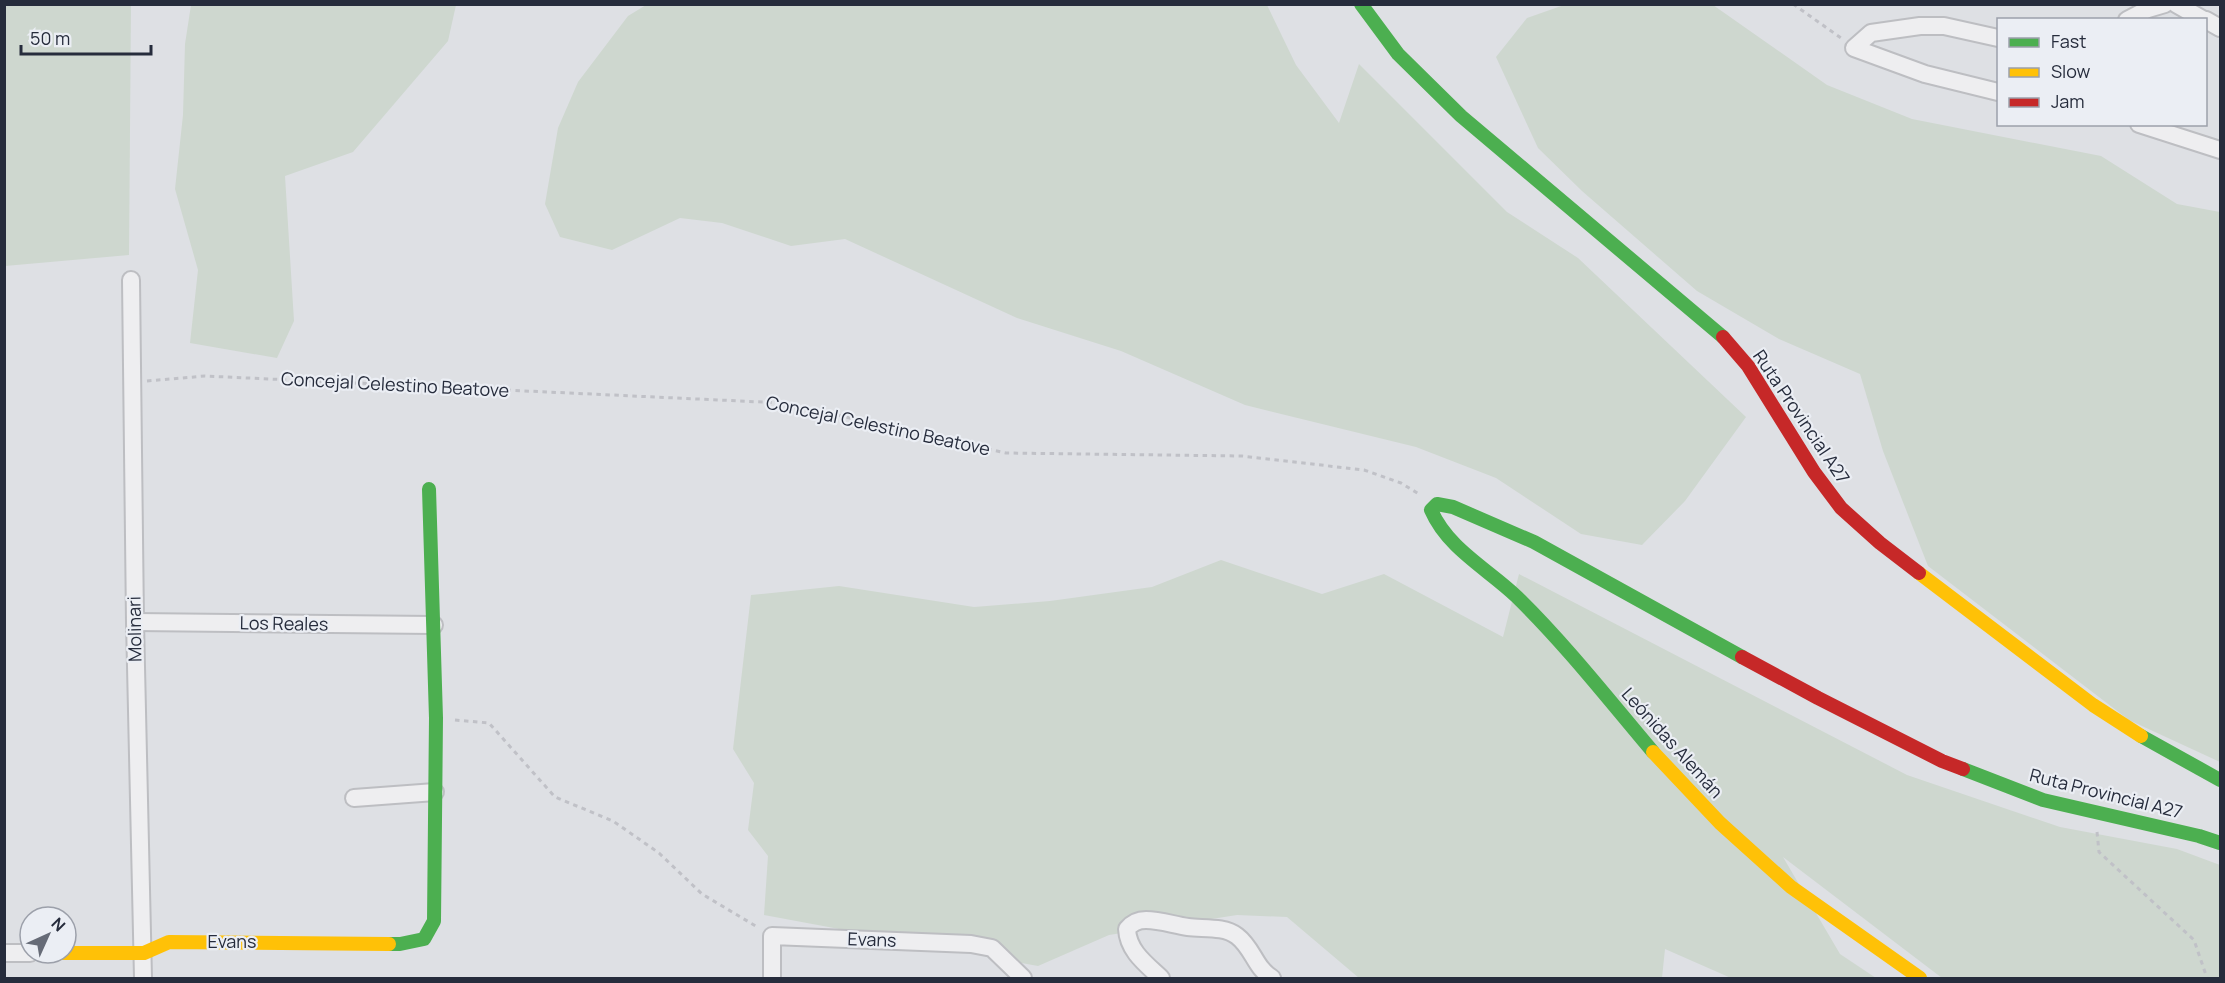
<svg xmlns="http://www.w3.org/2000/svg" width="2225" height="983" font-family="Manrope,sans-serif">
	<style>
		.green { fill: #ced7cf }
		.lines { fill: none; stroke-linecap: round; stroke-linejoin: round }
		.street-casing { stroke: #bdbec2; stroke-width: 20 }
		.path { stroke: #c0c1c7; stroke-width: 3; stroke-dasharray: 4.5 4.5; stroke-linecap: butt }
		.street { stroke: #eeeef0; stroke-width: 16 }
		.fast { stroke: #4caf50; stroke-width: 14 }
		.slow { stroke: #ffc107; stroke-width: 14 }
		.jam { stroke: #c62828; stroke-width: 14 }
		.labels { text-anchor: middle; stroke-width: 4.5; stroke-linejoin: round; paint-order: stroke }
		.street-label { font-size: 18px; fill: #262c3c; stroke: #ebeef4 }
	</style>
	<rect width="100%" height="100%" fill="#dee0e4"/>
	<g class="green">
		<path d="M 4,5 L 131,5 L 129,255 L 5,266 Z"/>
		<path d="M 191,5 L 456,5 L 448,41 L 353,152 L 285,176 L 294,321 L 277,358 L 190,343 L 198,270 L 175,189 L 183,115 L 185,44 Z"/>
		<path d="M 646,5 L 1267,5 L 1296,65 L 1339,123 L 1359,64 L 1507,212 L 1578,258 L 1746,417 L 1685,501 L 1642,545 L 1581,534 L 1496,478 L 1416,447 L 1245,405 L 1121,351 L 1017,318 L 845,239 L 791,246 L 722,223 L 680,218 L 612,250 L 560,237 L 545,204 L 558,128 L 578,82 L 628,16 Z"/>
		<path d="M 1564,5 L 1713,5 L 1827,85 L 1912,119 L 2101,156 L 2177,204 L 2220,212 L 2220,762 L 2129,720 L 1928,566 L 1883,451 L 1860,374 L 1779,339 L 1697,291 L 1582,191 L 1538,148 L 1496,57 L 1527,18 Z"/>
		<path d="M 1221,560 L 1322,594 L 1384,574 L 1503,637 L 1519,574 L 1907,775 L 2060,827 L 2177,849 L 2220,865 L 2220,978 L 1942,978 L 1783,857 L 1840,954 L 1876,978 L 1731,978 L 1665,949 L 1662,978 L 1359,978 L 1287,917 L 1237,915 L 1109,935 L 1038,966 L 764,915 L 768,856 L 748,830 L 754,783 L 733,749 L 751,595 L 839,586 L 974,607 L 1050,601 L 1152,587 Z"/>
	</g>
	<g class="lines">
		<defs>
			<g id="street">
				<path d="M 2176,4 L 2204,20"/>
				<path d="M 2127,20 L 2148,9 L 2165,4"/>
				<path d="M 2206,20 L 2220,28"/>
				<path d="M 1998,38 L 1944,26 L 1920,26 L 1871,33 L 1854,48 L 1925,74 L 1998,92"/>
				<path d="M 2139,124 L 2220,150"/>
				<path d="M 131,280 L 135,622 L 143,978"/>
				<path d="M 135,622 L 434,625"/>
				<path d="M 354,798 L 435,792"/>
				<path d="M 4,953 L 30,953"/>
				<path d="M 772,978 L 772,936 L 971,944 L 992,948 L 1023,978"/>
				<path d="M 1161,978 C 1146,964 1128,951 1127,929 C 1132,923 1137,920 1146,920 C 1160,920 1174,925 1188,927 C 1203,929 1224,926 1237,936 C 1253,948 1255,968 1272,978"/>
			</g>
		</defs>
		<use href="#street" class="street-casing"/>
		<g class="path">
			<path d="M 1793,4 L 1841,38"/>
			<path d="M 147,381 L 205,376 L 783,403 L 1006,453 L 1242,456 L 1364,470 L 1401,483 L 1419,494"/>
			<path d="M 455,720 L 489,723 L 555,797 L 613,821 L 659,853 L 702,894 L 759,928"/>
			<path d="M 2097,832 L 2099,852 L 2194,940 L 2207,978"/>
		</g>
		<use href="#street" class="street"/>
		<g class="fast">
			<path d="M 1361,4 L 1398,54 L 1461,116 L 1723,337"/>
			<path d="M 2141,736 L 2220,780"/>
			<path d="M 1653,752 C 1609,700 1566,645 1517,597 C 1488,569 1448,549 1431,510 L 1437,504 L 1453,507 L 1534,542 L 1742,657"/>
			<path d="M 1963,769 L 2043,800 L 2199,836 L 2220,843"/>
			<path d="M 389,944 L 400,944 L 424,939 L 434,921 L 436,718 L 429,489"/>
		</g>
		<g class="slow">
			<path d="M 1919,573 L 2093,705 L 2141,736"/>
			<path d="M 1653,752 L 1720,823 L 1791,887 L 1920,978"/>
			<path d="M 43,953 L 144,953 L 169,942 L 389,944"/>
		</g>
		<g class="jam">
			<path d="M 1723,337 L 1748,366 L 1814,472 L 1841,508 L 1880,543 L 1919,573"/>
			<path d="M 1742,657 L 1818,698 L 1942,761 L 1963,769"/>
		</g>
	</g>
	<g class="labels">
		<g class="street-label">
			<text transform="translate(395 385) rotate(3)" y="6">Concejal Celestino Beatove</text>
			<text transform="translate(1801 417) rotate(56)" y="6">Ruta Provincial A27</text>
			<text transform="translate(878 426) rotate(12)" y="6">Concejal Celestino Beatove</text>
			<text transform="translate(284 624) rotate(1)" y="6">Los Reales</text>
			<text transform="translate(135 629) rotate(-91)" y="6">Molinari</text>
			<text transform="translate(1672 743) rotate(48)" y="6">Leónidas Alemán</text>
			<text transform="translate(2106 794) rotate(14)" y="6">Ruta Provincial A27</text>
			<text transform="translate(872 940) rotate(2)" y="6">Evans</text>
			<text x="232" y="948">Evans</text>
		</g>
	</g>
	<rect width="2225" height="983" fill="none" stroke="#262c3c" stroke-width="12"/>
	<rect x="1997" y="18" width="210" height="108" fill="#ebeef4" stroke="#9ca0aa" stroke-width="1.5"/>
	<rect x="2009" y="38" width="30" height="9" fill="#4caf50" stroke="#9ca0aa" stroke-width="1.5"/>
	<text x="2051" y="48" font-size="18" fill="#262c3c">Fast</text>
	<rect x="2009" y="68" width="30" height="9" fill="#ffc107" stroke="#9ca0aa" stroke-width="1.5"/>
	<text x="2051" y="78" font-size="18" fill="#262c3c">Slow</text>
	<rect x="2009" y="98" width="30" height="9" fill="#c62828" stroke="#9ca0aa" stroke-width="1.5"/>
	<text x="2051" y="108" font-size="18" fill="#262c3c">Jam</text>
	<g transform="translate(48 935) rotate(45)"><circle r="28" fill="#ebeef4" stroke="#9ca0aa" stroke-width="1.5"/>
	<path d="M0-4.5L10 22L0 15L-10 22Z" fill="#666b77"/>
	<text y="-9" font-size="16" font-weight="bold" text-anchor="middle" fill="#262c3c">N</text>
	</g>
	<path d="M21 45v9h130v-9" fill="none" stroke="#262c3c" stroke-width="3"/>
	<text x="30" y="45" font-size="18" fill="#262c3c" stroke="#ebeef4" stroke-width="4.5" paint-order="stroke">50 m</text>
</svg>
